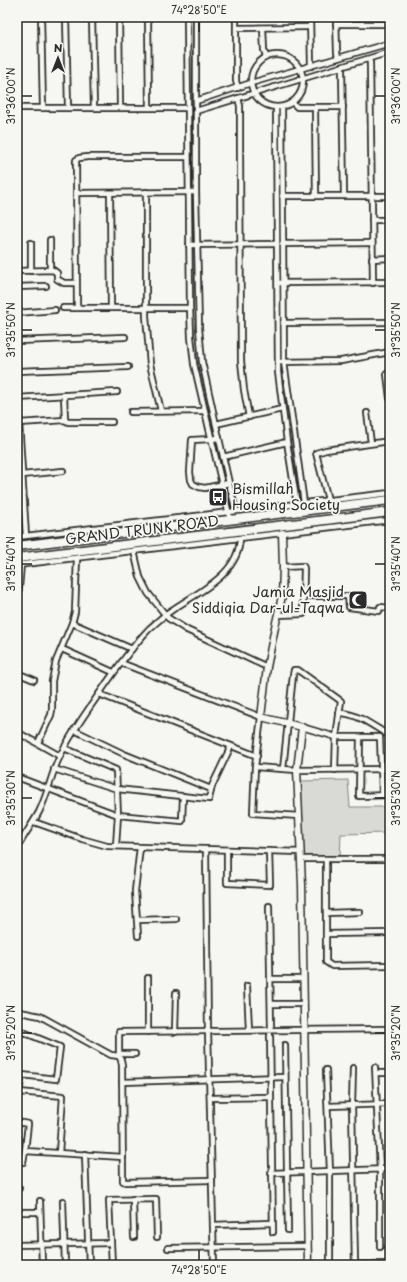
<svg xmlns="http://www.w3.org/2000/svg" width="407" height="1282" font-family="'Playpen Sans',sans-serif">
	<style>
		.green { fill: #d9d9d5; stroke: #828280 }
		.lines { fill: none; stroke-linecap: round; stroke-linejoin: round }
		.street-casing { stroke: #2b2b2b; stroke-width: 8 }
		.secondary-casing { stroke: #2b2b2b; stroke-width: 9 }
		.highway-casing { stroke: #2b2b2b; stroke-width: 11 }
		.street { stroke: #f6f6f2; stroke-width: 4.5 }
		.secondary { stroke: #f6f6f2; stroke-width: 6 }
		.highway { stroke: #f6f6f2; stroke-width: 8 }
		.ticks { fill: none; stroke: #2b2b2b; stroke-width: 1.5 }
		.labels { text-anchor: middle; stroke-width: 3.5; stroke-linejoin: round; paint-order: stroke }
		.poi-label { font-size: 14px; fill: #2b2b2b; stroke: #f6f6f2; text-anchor: start }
		.street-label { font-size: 14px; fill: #2b2b2b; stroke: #f6f6f2 }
		.neatline { fill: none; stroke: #2b2b2b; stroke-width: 1.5 }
		.ticks-label { font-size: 10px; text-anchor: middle; fill: #2b2b2b }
	</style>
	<rect width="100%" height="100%" fill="#f6f6f2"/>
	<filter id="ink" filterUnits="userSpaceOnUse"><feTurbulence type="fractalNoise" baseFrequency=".025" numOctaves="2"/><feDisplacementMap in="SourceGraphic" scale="8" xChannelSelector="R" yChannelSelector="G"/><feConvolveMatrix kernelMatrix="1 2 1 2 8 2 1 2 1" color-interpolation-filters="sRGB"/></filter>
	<g filter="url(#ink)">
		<path class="green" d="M 348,780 L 350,807 L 390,807 L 390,833 L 341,834 L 340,859 L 301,859 L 298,781 Z"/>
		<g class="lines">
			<defs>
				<g id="street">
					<path d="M 41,17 L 43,108"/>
					<path d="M 66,17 L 68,108"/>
					<path d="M 92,17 L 94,108"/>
					<path d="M 119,17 L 120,108"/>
					<path d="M 148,17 L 149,107"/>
					<path d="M 187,17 L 190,308 L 191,337 L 194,364 L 230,519"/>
					<path d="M 196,17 L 196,192 L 199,328 L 202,362 L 229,483 L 236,511"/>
					<path d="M 236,17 L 236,81 L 238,88"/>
					<path d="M 310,17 L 311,66"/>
					<path d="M 336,17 L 337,52 L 338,58"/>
					<path d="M 336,24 L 390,24"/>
					<path d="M 236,28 L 310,27"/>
					<path d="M 263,28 L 264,50 L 266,57"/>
					<circle cx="277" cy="81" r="26"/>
					<path d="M 369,59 L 370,63 L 373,283"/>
					<path d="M 341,67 L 342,70 L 344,195"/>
					<path d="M 238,98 L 240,106 L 240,152 L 241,361 L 244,390 L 249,417"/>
					<path d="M 196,101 L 251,83 L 390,43"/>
					<path d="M 292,102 L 297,107 L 343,107"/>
					<path d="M 276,107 L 278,372 L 287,442 L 298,511"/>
					<path d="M 282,107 L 284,362 L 304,503"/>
					<path d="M 17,108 L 188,108"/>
					<path d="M 315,108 L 316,196"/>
					<path d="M 196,111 L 390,52"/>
					<path d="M 146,192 L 146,316 L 150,364 L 161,411"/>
					<path d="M 76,193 L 196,192"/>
					<path d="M 110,193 L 111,308"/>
					<path d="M 282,196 L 390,196"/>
					<path d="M 372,220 L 390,220"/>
					<path d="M 50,240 L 50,270"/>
					<path d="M 282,244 L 372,243"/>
					<path d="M 189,245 L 277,244"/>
					<path d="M 372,259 L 390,258"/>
					<path d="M 17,271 L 53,270 L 57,273 L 57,279 L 64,283 L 76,283"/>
					<path d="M 31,271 L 31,243"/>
					<path d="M 280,283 L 390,282"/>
					<path d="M 17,287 L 46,286"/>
					<path d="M 63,308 L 190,308"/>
					<path d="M 77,308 L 76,160 L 79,158 L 88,157 L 188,157"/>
					<path d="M 17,313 L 55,310"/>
					<path d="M 283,323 L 390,322"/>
					<path d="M 17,341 L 125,337"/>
					<path d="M 281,362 L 341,361 L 390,352"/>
					<path d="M 17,371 L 128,367"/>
					<path d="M 387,374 L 390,398"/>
					<path d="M 17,389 L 26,536"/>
					<path d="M 64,395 L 65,420"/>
					<path d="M 17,398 L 117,392"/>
					<path d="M 131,412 L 205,411"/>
					<path d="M 367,413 L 371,443"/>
					<path d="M 19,423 L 65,420 L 68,422 L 112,422"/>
					<path d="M 216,424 L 282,409"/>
					<path d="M 219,438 L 211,439 L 192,440 L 190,472 L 191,480 L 193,484 L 199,487 L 205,488 L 229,483"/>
					<path d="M 223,457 L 287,442"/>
					<path d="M 22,475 L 63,471"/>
					<path d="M 328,500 L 316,453 L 326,450 L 390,441"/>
					<path d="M 17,537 L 390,493"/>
					<path d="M 134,551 L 140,577 L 148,593 L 168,618 L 187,630 L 267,667"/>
					<path d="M 17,565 L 390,520"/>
					<path d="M 303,596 L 348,596 L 349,607 L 379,611 L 380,607 L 390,608"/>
					<path d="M 17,597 L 19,588 L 21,564"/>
					<path d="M 278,615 L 303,614 L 303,611 L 304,568 L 303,566 L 283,567"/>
					<path d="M 72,623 L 132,649"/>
					<path d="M 62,649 L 113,672"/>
					<path d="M 121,663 L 261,717 L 255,767 L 253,813 L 299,816"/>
					<path d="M 17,673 L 34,680"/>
					<path d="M 390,679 L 390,686"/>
					<path d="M 99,694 L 257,756"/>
					<path d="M 339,713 C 358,713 374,727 390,736"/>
					<path d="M 302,727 L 336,737 L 380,737 L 382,795"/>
					<path d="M 74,730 L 124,754 L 211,789"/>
					<path d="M 17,732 L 60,756"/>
					<path d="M 360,737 L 359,796 L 390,795"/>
					<path d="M 38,743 L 51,715 L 52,710 L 52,681 L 56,661 L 72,623 L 75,612 L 77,558"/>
					<path d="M 64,748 L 116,770 L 118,815 L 116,846"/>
					<path d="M 255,767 L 297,770 L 390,769"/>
					<path d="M 54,769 L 117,789 L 209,799 L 212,786 L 231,746"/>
					<path d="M 283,769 L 293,675 L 294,670 L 298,670 L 341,701 L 336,737 L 335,770"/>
					<path d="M 17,777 L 118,815 L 182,821 L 183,796"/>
					<path d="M 34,822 L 82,839 L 107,846 L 301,852"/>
					<path d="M 17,849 C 23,836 32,825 39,812 C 48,794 51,774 60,756 C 71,733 85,714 99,694 C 114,672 130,649 149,629 C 156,623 164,615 172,610 C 198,592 239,575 240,538"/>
					<path d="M 206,849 L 208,1031 L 214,1265"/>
					<path d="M 227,850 L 227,883 L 270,885 L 269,851"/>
					<path d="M 301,859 L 390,859"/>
					<path d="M 326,859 L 326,962 L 332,966 L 390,965"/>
					<path d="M 269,906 L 271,1030"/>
					<path d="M 326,913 L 360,912"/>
					<path d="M 137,920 L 176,919"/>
					<path d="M 326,934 L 390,933"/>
					<path d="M 138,936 L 135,891 L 140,847"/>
					<path d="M 148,978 L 148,1032"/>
					<path d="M 270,979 L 304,979"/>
					<path d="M 247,986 L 249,1030"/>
					<path d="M 271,1004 L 304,1004"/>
					<path d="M 17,1023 L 20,1012 L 40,1016 L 111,1055 L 119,1056"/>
					<path d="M 17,1028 L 23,1032 L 60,1047 L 56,1079 L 22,1075 L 19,1092 L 63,1096 L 59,1153"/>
					<path d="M 175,1032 L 176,993"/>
					<path d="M 270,1035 L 273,1232"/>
					<path d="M 285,1045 L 288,1230"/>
					<path d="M 119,1054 L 135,1054"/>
					<path d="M 375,1067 L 380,1170 L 380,1247"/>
					<path d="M 353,1068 L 352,1105 L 355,1265"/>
					<path d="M 326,1070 L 330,1172 L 330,1265"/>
					<path d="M 376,1073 L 390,1073"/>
					<path d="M 122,1082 L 285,1077"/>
					<path d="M 210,1098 L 270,1097"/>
					<path d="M 328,1106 L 390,1104"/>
					<path d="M 17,1122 L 28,1124 L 25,1151 L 123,1157"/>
					<path d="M 85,1154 L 89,1265"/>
					<path d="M 17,1161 L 23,1162 L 25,1151"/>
					<path d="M 271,1173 L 390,1169"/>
					<path d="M 212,1180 L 125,1182 L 123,1181 L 122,1065 L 121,1060 L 119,1056 L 119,1032 L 390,1029"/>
					<path d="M 17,1188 L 19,1188"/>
					<path d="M 133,1199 L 134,1237"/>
					<path d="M 40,1201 L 42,1265"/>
					<path d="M 63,1201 L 65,1265"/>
					<path d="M 17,1212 L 40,1212"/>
					<path d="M 213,1225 L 272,1223"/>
					<path d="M 17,1245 L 111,1243"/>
					<path d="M 168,1248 L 307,1246"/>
					<path d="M 112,1265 L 109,1200 L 156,1199 L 157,1237"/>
					<path d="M 331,1265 L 390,1264"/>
				</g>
				<path id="secondary" d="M 282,533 L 283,567 L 282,596 L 275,627 L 267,667 L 261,717 L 302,727 L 297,770 L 302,885 L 308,1265"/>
				<g id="highway">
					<path d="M 17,546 L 390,500"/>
					<path d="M 17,558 L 390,512"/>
				</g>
			</defs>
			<use href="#street" class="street-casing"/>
			<use href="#secondary" class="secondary-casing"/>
			<use href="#highway" class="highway-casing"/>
			<use href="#street" class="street"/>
			<use href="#secondary" class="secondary"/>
			<use href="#highway" class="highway"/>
		</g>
	</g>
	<path class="ticks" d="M 199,22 L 199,32M 22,96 L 32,96M 375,96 L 385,96M 22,330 L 32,330M 375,330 L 385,330M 22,564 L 32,564M 375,564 L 385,564M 22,798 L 32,798M 375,798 L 385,798M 22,1033 L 32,1033M 375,1033 L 385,1033M 199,1250 L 199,1260"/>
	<defs>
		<symbol id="bus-square" viewBox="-11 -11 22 22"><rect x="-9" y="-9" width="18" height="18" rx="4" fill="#2b2b2b" stroke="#f6f6f2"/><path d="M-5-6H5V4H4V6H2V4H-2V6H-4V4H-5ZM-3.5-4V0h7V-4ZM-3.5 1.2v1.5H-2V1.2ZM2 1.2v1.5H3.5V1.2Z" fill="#fff"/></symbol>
		<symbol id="mosque-square" viewBox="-11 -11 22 22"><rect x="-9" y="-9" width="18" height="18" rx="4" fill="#2b2b2b" stroke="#f6f6f2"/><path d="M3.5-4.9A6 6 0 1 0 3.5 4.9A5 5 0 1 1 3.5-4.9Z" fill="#fff"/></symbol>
	</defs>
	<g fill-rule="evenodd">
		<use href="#bus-square" x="207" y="486" width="22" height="22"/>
		<use href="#mosque-square" x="347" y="589" width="22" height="22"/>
	</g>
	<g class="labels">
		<g class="poi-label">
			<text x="232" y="494">Bismillah<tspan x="232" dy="16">Housing Society</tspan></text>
			<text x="344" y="597" text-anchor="end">Jamia Masjid<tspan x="344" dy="16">Siddiqia Dar-ul-Taqwa</tspan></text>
		</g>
		<g class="street-label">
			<text transform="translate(142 530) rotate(-7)" y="5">GRAND TRUNK ROAD</text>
		</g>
	</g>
	<rect width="407" height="1282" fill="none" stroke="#f6f6f2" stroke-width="44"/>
	<g transform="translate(58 58)" stroke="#f6f6f2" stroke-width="3" paint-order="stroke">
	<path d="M0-3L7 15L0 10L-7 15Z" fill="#2b2b2b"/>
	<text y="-6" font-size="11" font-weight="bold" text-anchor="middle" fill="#2b2b2b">N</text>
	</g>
	<rect x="22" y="22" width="363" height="1238" class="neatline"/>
	<g class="ticks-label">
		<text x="199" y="14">74°28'50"E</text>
		<text transform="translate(11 96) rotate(-90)" y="4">31°36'00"N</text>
		<text transform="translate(396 96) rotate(-90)" y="4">31°36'00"N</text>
		<text transform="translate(11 330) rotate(-90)" y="4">31°35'50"N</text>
		<text transform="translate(396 330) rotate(-90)" y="4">31°35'50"N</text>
		<text transform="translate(11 564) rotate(-90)" y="4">31°35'40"N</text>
		<text transform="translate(396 564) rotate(-90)" y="4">31°35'40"N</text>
		<text transform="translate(11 798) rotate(-90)" y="4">31°35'30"N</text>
		<text transform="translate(396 798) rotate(-90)" y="4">31°35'30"N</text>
		<text transform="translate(11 1033) rotate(-90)" y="4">31°35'20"N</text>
		<text transform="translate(396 1033) rotate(-90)" y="4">31°35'20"N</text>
		<text x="199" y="1274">74°28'50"E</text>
	</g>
</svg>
